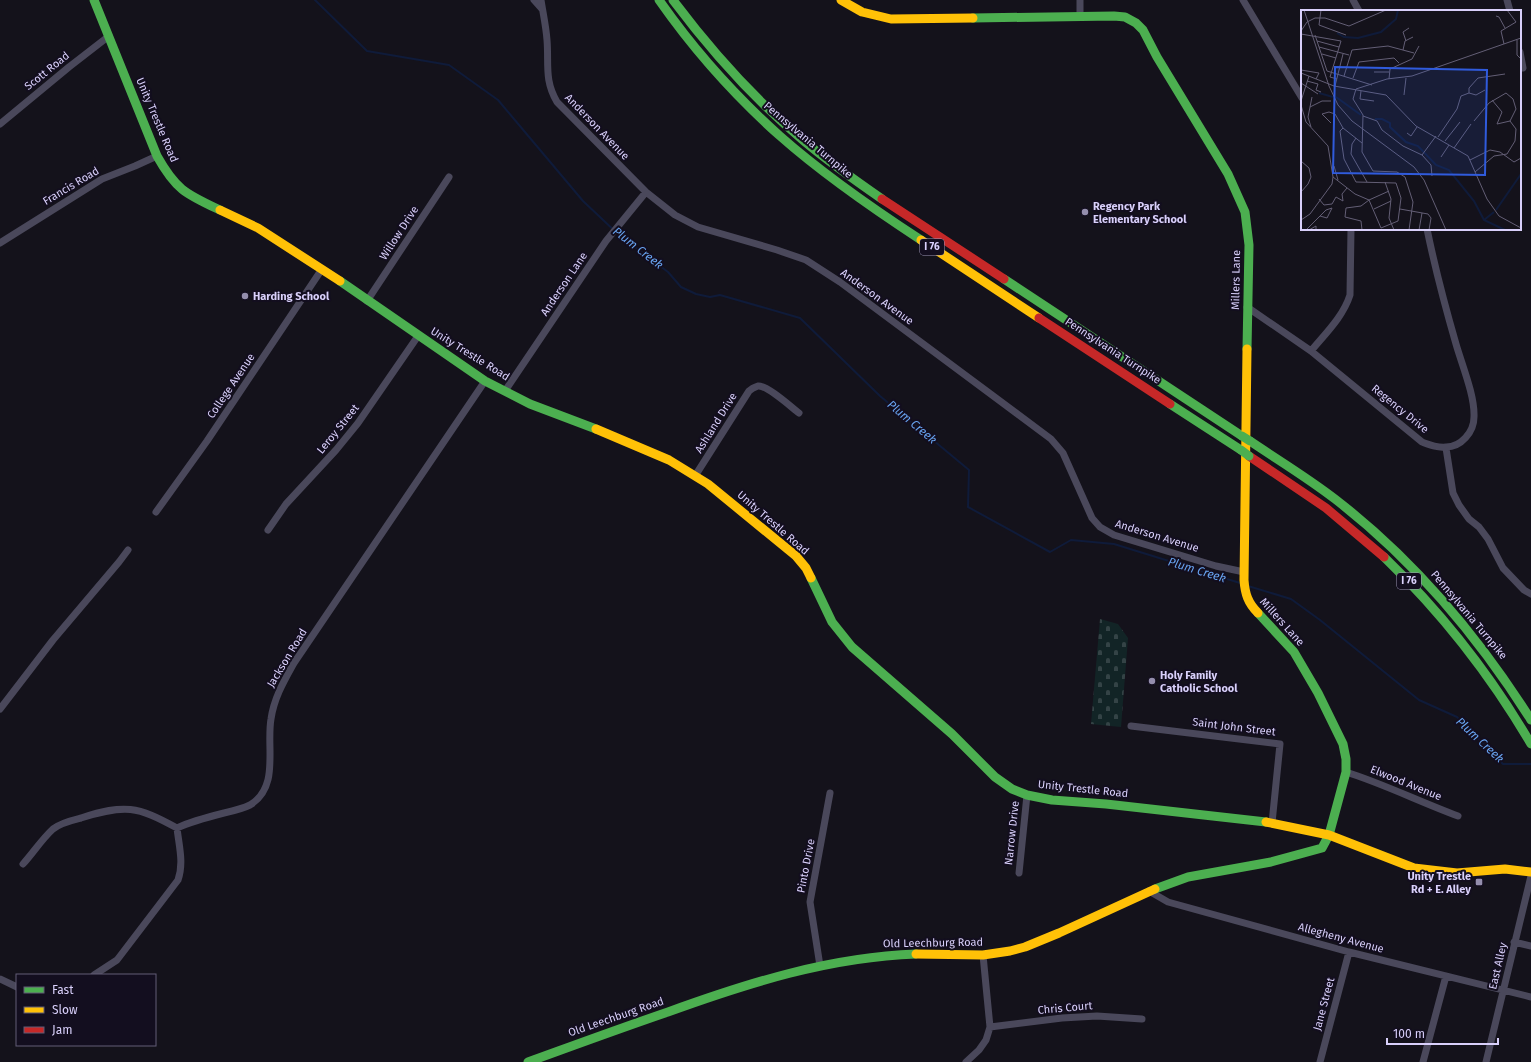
<svg xmlns="http://www.w3.org/2000/svg" width="1531" height="1062" font-family="'Fira Sans',sans-serif">
<style>
.cemetery{fill:url(#cemetery-stones)}
.lines{fill:none;stroke-linecap:round;stroke-linejoin:round}
.stream{stroke:#0f1b3a;stroke-width:2}
.street{stroke:#4a485b;stroke-width:7}
.fast{stroke:#4caf50;stroke-width:9}
.slow{stroke:#ffc107;stroke-width:9}
.jam{stroke:#c62828;stroke-width:9}
.fast-bridge{stroke:#4caf50;stroke-width:9}
.poi-dot{fill:#948ead;stroke:#130e1f;stroke-width:1.5}
.labels{text-anchor:middle;dominant-baseline:central;stroke-width:4;stroke-linejoin:round;paint-order:stroke}
.shield{fill:#130e1f;stroke:#9e96b9;stroke-width:1}
.shield-label{font-size:10px;font-weight:bold;fill:#d9d0fb}
.street-label{font-size:11px;fill:#d9d0fb;stroke:#130e1f}
.poi-label{font-size:11px;font-weight:bold;fill:#d9d0fb;stroke:#130e1f;text-anchor:start}
.water-label{font-size:12px;font-style:italic;fill:#68a4f1;stroke:#130e1f}
.inset-river{fill:none;stroke:#0f1b3a;stroke-width:2}
.inset-road{fill:none;stroke:#635e75;stroke-width:1}
.view{fill:#305bdc;fill-opacity:0.15;stroke:#305bdc;stroke-width:2}
.inset-edge{fill:none;stroke:#d9d0fb;stroke-width:2}
</style>
<defs>
<pattern id="cemetery-stones" width="16" height="16" patternUnits="userSpaceOnUse"><rect width="16" height="16" fill="#122426"/><path d="M2 7V4a2 2 0 0 1 4 0v3zM10 15v-3a2 2 0 0 1 4 0v3z" fill="#344346"/></pattern>
</defs>
<rect width="100%" height="100%" fill="#14121b"/>
<path class="cemetery" d="M1100,619l18,5 10,14 -7,89 -30,-3z"/>
<g class="lines">
<path class="stream" d="M315,0l52,51 82,14 49,35 85,101 36,34 49,37 13,15 15,7 14,3 10,-2 80,23 80,78 89,74 -1,37 82,45 21,-12 43,4 126,39
M1248,586l43,13 29,21 99,80 38,17 46,47h28"/>
<path class="street" d="M534,0l8,9
M541,0c2,13 5,26 6,40 2,24 -3,40 10,62l89,90 29,23 23,12 79,23 29,10 34,22 211,157 12,14 29,65 8,9 14,8 102,31 28,6
M1080,0v17
M1243,0l59,98
M1353,0l6,11
M1507,0l3,11
M1520,52l3,16
M0,124l69,-57 40,-31
M0,243l102,-64 33,-13 22,-10
M367,301l82,-124
M1247,307l64,44 111,91c8,3 15,6 24,5 15,0 28,-15 28,-30 1,-21 -12,-52 -18,-73 -11,-38 -21,-76 -29,-115
M1311,351c14,-17 32,-34 39,-56l1,-66
M505,391l101,-150 40,-49
M1446,448l7,45 6,12 10,14 10,8 9,12 15,29 21,22 7,4
M695,476l54,-85c2,-2 6,-4 9,-5 9,-1 33,21 41,27
M156,512l51,-71 115,-172
M268,530l18,-26 50,-54 22,-27 60,-87
M0,709l53,-69 66,-78 9,-12
M1131,726l149,18 -8,79
M1346,772c38,12 74,30 112,44
M177,828c15,-7 31,-11 47,-15 9,-2 18,-4 26,-8 30,-18 16,-58 21,-86 3,-21 13,-38 23,-56l191,-282
M23,864c10,-11 19,-25 30,-35 7,-6 20,-9 28,-11 44,-14 56,-12 96,10
M1019,873l8,-78
M1149,891l19,11 181,50 182,45
M1514,942l17,4
M820,966l-10,-64 20,-109
M94,975l23,-15 61,-80c6,-17 1,-34 -1,-52
M0,979l17,8
M990,1027l72,-9 35,-2 45,3
M966,1062l13,-12 7,-10 4,-13 -7,-72
M1320,1062l29,-110
M1423,1062l23,-86
M1486,1062l45,-186"/>
<path class="fast" d="M94,0l63,156c19,34 29,38 63,54
M659,0c35,50 75,95 121,136 44,39 92,72 141,104
M673,0c39,52 81,99 131,141 25,21 52,40 78,58
M973,18l141,-2 11,1 11,6 7,7 14,27 71,117 17,38 4,33 -2,104
M1004,279l238,157
M340,281l145,100 45,23 66,25
M1170,404l71,46
M1250,441c28,19 58,37 85,58 79,61 143,137 196,221
M1384,557c58,56 106,117 147,187
M811,578l21,44 20,25 100,87 43,43 17,12 15,6 25,5 54,4 160,18
M1155,889l33,-12 83,-15 51,-14 7,-13 17,-63v-13l-3,-15 -25,-51 -24,-41 -36,-39
M528,1062c47,-17 93,-34 140,-50 80,-29 162,-55 248,-58"/>
<path class="slow" d="M841,0l21,12 29,7 82,-1
M220,210l38,18 82,53
M921,240l118,78
M1247,349l-3,231c1,14 4,23 14,33
M596,429l73,31 39,24 88,72 10,12 5,10
M1266,822l63,13 85,33 43,5 48,-4 26,3
M916,954l67,1 27,-4 15,-4 34,-14 96,-44"/>
<path class="jam" d="M882,199l122,80
M1039,318l131,86
M1249,456l77,52 58,49"/>
<path class="fast-bridge" d="M1242,436l8,5
M1241,450l8,6"/>
</g>
<g class="poi-dot">
<circle cx="1085" cy="212" r="4"/>
<circle cx="245" cy="296" r="4"/>
<circle cx="1152" cy="681" r="4"/>
<rect x="1475" y="878" width="8" height="8" rx="2"/>
</g>
<g class="labels">
<g class="shield">
<rect x="920" y="239" width="24" height="16" rx="3"/>
<rect x="1397" y="573" width="24" height="16" rx="3"/>
</g>
<g class="shield-label">
<text x="932" y="247">I 76</text>
<text x="1409" y="581">I 76</text>
</g>
<g class="street-label">
<text transform="translate(47 71) rotate(-39)">Scott Road</text>
<text transform="translate(157 120) rotate(67)">Unity Trestle Road</text>
<text transform="translate(597 127) rotate(46)">Anderson Avenue</text>
<text transform="translate(808 140) rotate(40)">Pennsylvania Turnpike</text>
<text transform="translate(71 186) rotate(-31)">Francis Road</text>
<text transform="translate(399 233) rotate(-57)">Willow Drive</text>
<text transform="translate(1236 280) rotate(-89)">Millers Lane</text>
<text transform="translate(564 284) rotate(-56)">Anderson Lane</text>
<text transform="translate(877 297) rotate(36)">Anderson Avenue</text>
<text transform="translate(1113 351) rotate(33)">Pennsylvania Turnpike</text>
<text transform="translate(470 354) rotate(32)">Unity Trestle Road</text>
<text transform="translate(231 386) rotate(-56)">College Avenue</text>
<text transform="translate(1400 409) rotate(39)">Regency Drive</text>
<text transform="translate(716 423) rotate(-58)">Ashland Drive</text>
<text transform="translate(338 429) rotate(-51)">Leroy Street</text>
<text transform="translate(773 523) rotate(41)">Unity Trestle Road</text>
<text transform="translate(1157 536) rotate(17)">Anderson Avenue</text>
<text transform="translate(1469 615) rotate(50)">Pennsylvania Turnpike</text>
<text transform="translate(1282 622) rotate(48)">Millers Lane</text>
<text transform="translate(287 658) rotate(-59)">Jackson Road</text>
<text transform="translate(1234 727) rotate(7)">Saint John Street</text>
<text transform="translate(1406 783) rotate(22)">Elwood Avenue</text>
<text transform="translate(1083 789) rotate(6)">Unity Trestle Road</text>
<text transform="translate(1012 833) rotate(-84)">Narrow Drive</text>
<text transform="translate(806 866) rotate(-79)">Pinto Drive</text>
<text transform="translate(1341 938) rotate(15)">Allegheny Avenue</text>
<text transform="translate(933 943) rotate(-1)">Old Leechburg Road</text>
<text transform="translate(1498 966) rotate(-77)">East Alley</text>
<text transform="translate(1324 1004) rotate(-75)">Jane Street</text>
<text transform="translate(1065 1008) rotate(-5)">Chris Court</text>
<text transform="translate(616 1017) rotate(-19)">Old Leechburg Road</text>
</g>
<g class="poi-label">
<text x="1093" y="206">Regency Park<tspan x="1093" dy="13">Elementary School</tspan></text>
<text x="253" y="296">Harding School</text>
<text x="1160" y="675">Holy Family<tspan x="1160" dy="13">Catholic School</tspan></text>
<text x="1471" y="876" text-anchor="end">Unity Trestle<tspan x="1471" dy="13">Rd + E. Alley</tspan></text>
</g>
<g class="water-label">
<text transform="translate(638 248) rotate(38)">Plum Creek</text>
<text transform="translate(912 422) rotate(40)">Plum Creek</text>
<text transform="translate(1197 570) rotate(17)">Plum Creek</text>
<text transform="translate(1480 740) rotate(43)">Plum Creek</text>
</g>
</g>
<g transform="translate(1301 10)">
<rect width="220" height="220" fill="#14121b"/>
<path class="inset-river" d="M36,23l7,4 14,1 23,-6 15,-13 2,-9M18,83l14,4M35,87l25,18M74,109h7l8,4v4l16,15 12,4 18,19 13,5 25,31 10,19 21,10M195,200l25,-36M183,210l10,-8"/>
<path class="inset-road" d="M3,0l25,76 9,19 14,16 62,46 10,13 22,50M20,0l-2,15 27,10M195,6l3,1 6,11M0,21l6,-9 8,-4h10l24,8 37,-16M0,24l40,7 -11,36 7,2M14,25l12,36 45,14M216,30v15l4,4M16,31l22,6M105,31l-3,-9 6,-4M203,34l-3,-13 15,-9 -9,-12M18,37l30,8M102,40l2,-9 8,-4M21,44l14,4M0,60l18,3 -3,6M73,62h15M0,63l33,13 52,9 30,31 52,30 19,43 12,17 22,12M43,66l8,-26 36,-4 26,7M52,68l6,-16 35,-4 5,5M88,69l1,-10 22,-10 7,-13M6,71l11,3 -2,6 5,2M0,73l17,11M34,76l8,-32M60,81l-1,8 14,2M168,83v-5l9,-10 27,-4M168,83l7,2 9,-5M103,85l2,-17M191,90l10,12 -5,12 13,-3 6,8M0,91l8,-25M0,95l5,17 22,24 5,31 -1,7 -22,30 -9,6M9,97l12,-6h9M62,106l14,5 5,9 21,16 19,9 9,10 1,11M173,111l15,-18 17,-10 7,6 3,10 -6,12M30,113l-9,-9 7,-2 6,2 8,14M10,117l-3,-10 4,-20M42,118l19,15M106,123l4,3 6,-9M137,127l19,-28 4,-13 8,-3M55,128l-4,6 -1,10 16,28M144,131l15,-19M153,138l17,-24M121,145l14,-19M140,147l8,-12M169,150l20,-10 10,2 14,10 7,-4M0,151l8,7 2,9 -3,7 -7,8M33,156l4,14M174,162l19,-16 13,-2 8,-13 1,-12M32,167l22,17 14,6 12,28 17,-7 3,-23 -5,-15 -40,-1 -12,-23 -4,-28 3,-3M84,172l6,17 -2,19 5,12M18,189l5,6 8,-1 4,-7 7,4 -1,-7 5,-6M73,199l17,-8M99,199l28,5 3,4 -2,12M5,220l20,-20 6,-2 -5,10 -7,-2M8,220l7,-4v4M61,220l-1,-9 -16,-4 1,-9 15,-2 8,-6 20,-9M108,220l4,-28 -8,-25 -8,-5 -24,-1 -11,-19 1,-37 -10,-16 3,-10 31,-10 25,-3 109,-38M118,220l3,-17"/>
<path class="view" d="M34,57l152,3 -2,105 -152,-2z"/>
<rect width="220" height="220" class="inset-edge"/>
</g>
<rect x="16" y="974" width="140" height="72" fill="#130e1f" stroke="#625c77"/>
<rect x="24" y="987" width="20" height="6" fill="#4caf50" stroke="#625c77"/>
<text x="52" y="994" font-size="12" fill="#d9d0fb">Fast</text>
<rect x="24" y="1007" width="20" height="6" fill="#ffc107" stroke="#625c77"/>
<text x="52" y="1014" font-size="12" fill="#d9d0fb">Slow</text>
<rect x="24" y="1027" width="20" height="6" fill="#c62828" stroke="#625c77"/>
<text x="52" y="1034" font-size="12" fill="#d9d0fb">Jam</text>
<path d="M1387 1038v6h111v-6" fill="none" stroke="#d9d0fb" stroke-width="2"/>
<text x="1393" y="1038" font-size="12" fill="#d9d0fb" stroke="#130e1f" stroke-width="3" paint-order="stroke">100 m</text>
</svg>
